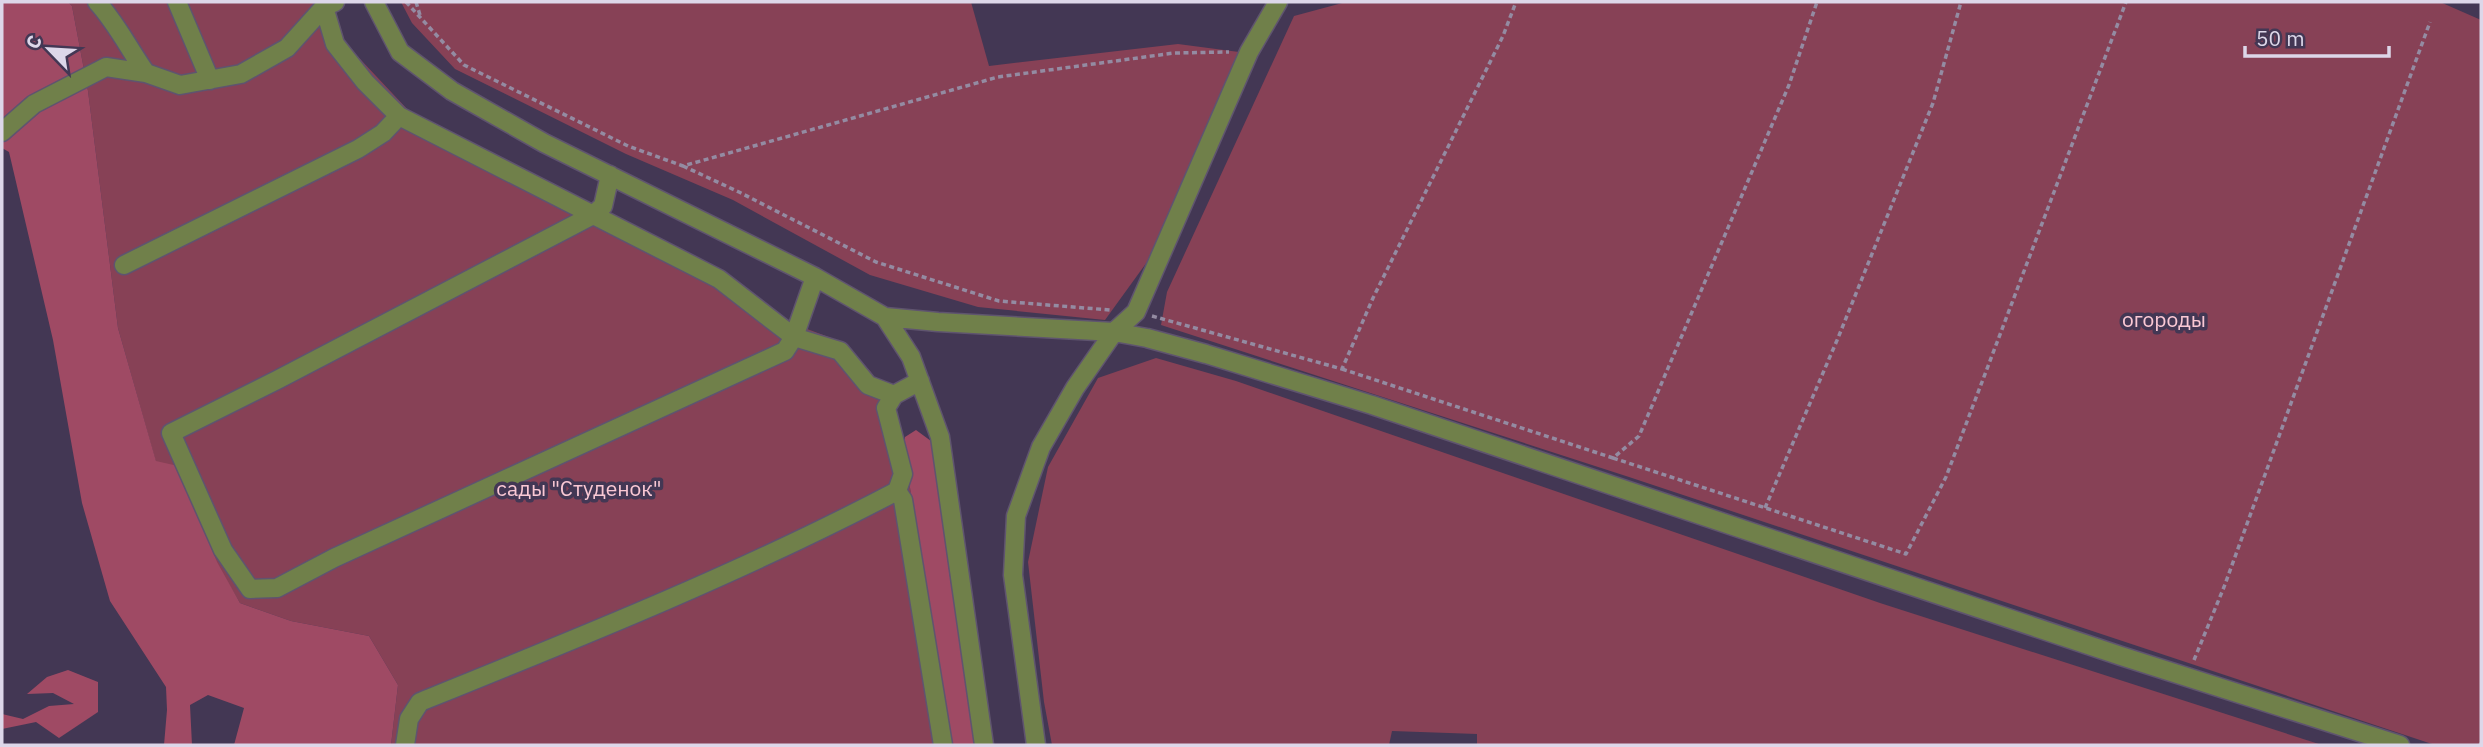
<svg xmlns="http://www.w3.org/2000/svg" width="2483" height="747" font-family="'IBM Plex Sans',sans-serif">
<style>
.green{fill:#874156}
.forest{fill:#9f4a64}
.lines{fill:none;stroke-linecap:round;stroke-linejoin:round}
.minor-casing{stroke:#5f546f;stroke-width:21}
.path{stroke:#948ba2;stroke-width:3.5;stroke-dasharray:5 3.5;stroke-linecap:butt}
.minor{stroke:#70804a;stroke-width:18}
.labels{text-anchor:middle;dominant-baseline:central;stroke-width:7;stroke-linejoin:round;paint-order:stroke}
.park-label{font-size:21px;fill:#fac8d4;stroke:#433754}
</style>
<rect width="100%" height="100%" fill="#433754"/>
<path class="green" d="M68,2h265l12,41 63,67 316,164 67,49 51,19 28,29 25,38 9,41 47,295h-560l7,-60 -29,-49 -78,-15 -51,-18 -84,-141 -38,-134 -30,-237 -16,-85z
M401,2h570l18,64 189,-22 61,8 -92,210 -42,58 -127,-13 -108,-32 -137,-75 -107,-46 -171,-85 -43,-46z
M1346,2h1094l41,18v725h-46l-806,-268 -468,-152 6,-33 127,-276z
M1156,358l80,23 644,222 442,142h-845v-11l-85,-3 -3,14h-337l-8,-43 -16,-140 20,-95 50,-89z"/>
<path class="forest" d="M2,2h66l4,4 16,85 30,237 38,133 22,5 39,96 23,41 51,18 78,15 29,49 -7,60h-157l10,-37 -36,-13 -18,10 2,40h-28l3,-35 -1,-23 -56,-86 -28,-98 -29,-163 -44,-188 -7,-4z
M916,430l15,11 20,143 28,161h-28l-47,-295 1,-13z
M68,670l30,12v30l-39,26 -23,-16 -34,7v-15l21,5 26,-13 25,-2 -21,-11 -26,1 20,-17z"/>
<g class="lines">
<g class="minor-casing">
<path id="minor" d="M97,2c20,22 32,47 49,71
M177,2l33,78
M374,2l26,50 52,39 92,52 271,134 70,40 26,40 29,80 44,308
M324,7l11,37 30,38 34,34 320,163 75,58 21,-60
M2,132l32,-28 72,-37 40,6 34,12 61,-11 46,-26 37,-41 11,-5
M610,175l-7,31 -10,9 -316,165 -106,53 52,117 27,39 27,-1 57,-30 451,-207 9,-14 46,14 28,34 26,10
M124,265l234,-116 25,-16 16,-17
M885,317l53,5 176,10 33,6 59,16 166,51 749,251 279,89
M897,491l6,9 40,245
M405,745l4,-26 11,-17c161,-65 323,-130 477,-211l6,-17 -17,-66 8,-13 26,-14
M1036,745l-23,-170 3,-59 25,-69 34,-59 39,-56 22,-20 113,-260 29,-50"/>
</g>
<path class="path" d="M406,2l58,63 164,81 55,20 315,-89 176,-24 55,-1
M416,2l4,13
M683,166l56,26 137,70 123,39 111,9
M1152,316l190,53 31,-71 130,-262 13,-34
M1342,369l271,89 26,-22 150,-351 28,-83
M1613,458l293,96 40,-77 180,-475
M1765,508l73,-170 95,-235 28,-101
M2194,660l30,-73 206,-565
M2480,745l1,-2"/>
<use href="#minor" class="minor"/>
</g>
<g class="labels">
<g class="park-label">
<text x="2164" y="319">огороды</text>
<text x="579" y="488">сады "Студенок"</text>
</g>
</g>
<rect width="2483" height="747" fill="none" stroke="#ddd7e9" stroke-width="7"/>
<g transform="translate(49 49) rotate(295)" stroke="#433754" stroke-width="5" paint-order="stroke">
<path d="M0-5L12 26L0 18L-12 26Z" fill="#ddd7e9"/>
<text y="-10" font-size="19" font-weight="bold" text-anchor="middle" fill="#ddd7e9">С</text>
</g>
<path d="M2245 46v10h144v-10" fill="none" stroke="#ddd7e9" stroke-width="3.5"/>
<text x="2256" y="46" font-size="21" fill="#ddd7e9" stroke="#433754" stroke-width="5" paint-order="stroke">50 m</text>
</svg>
